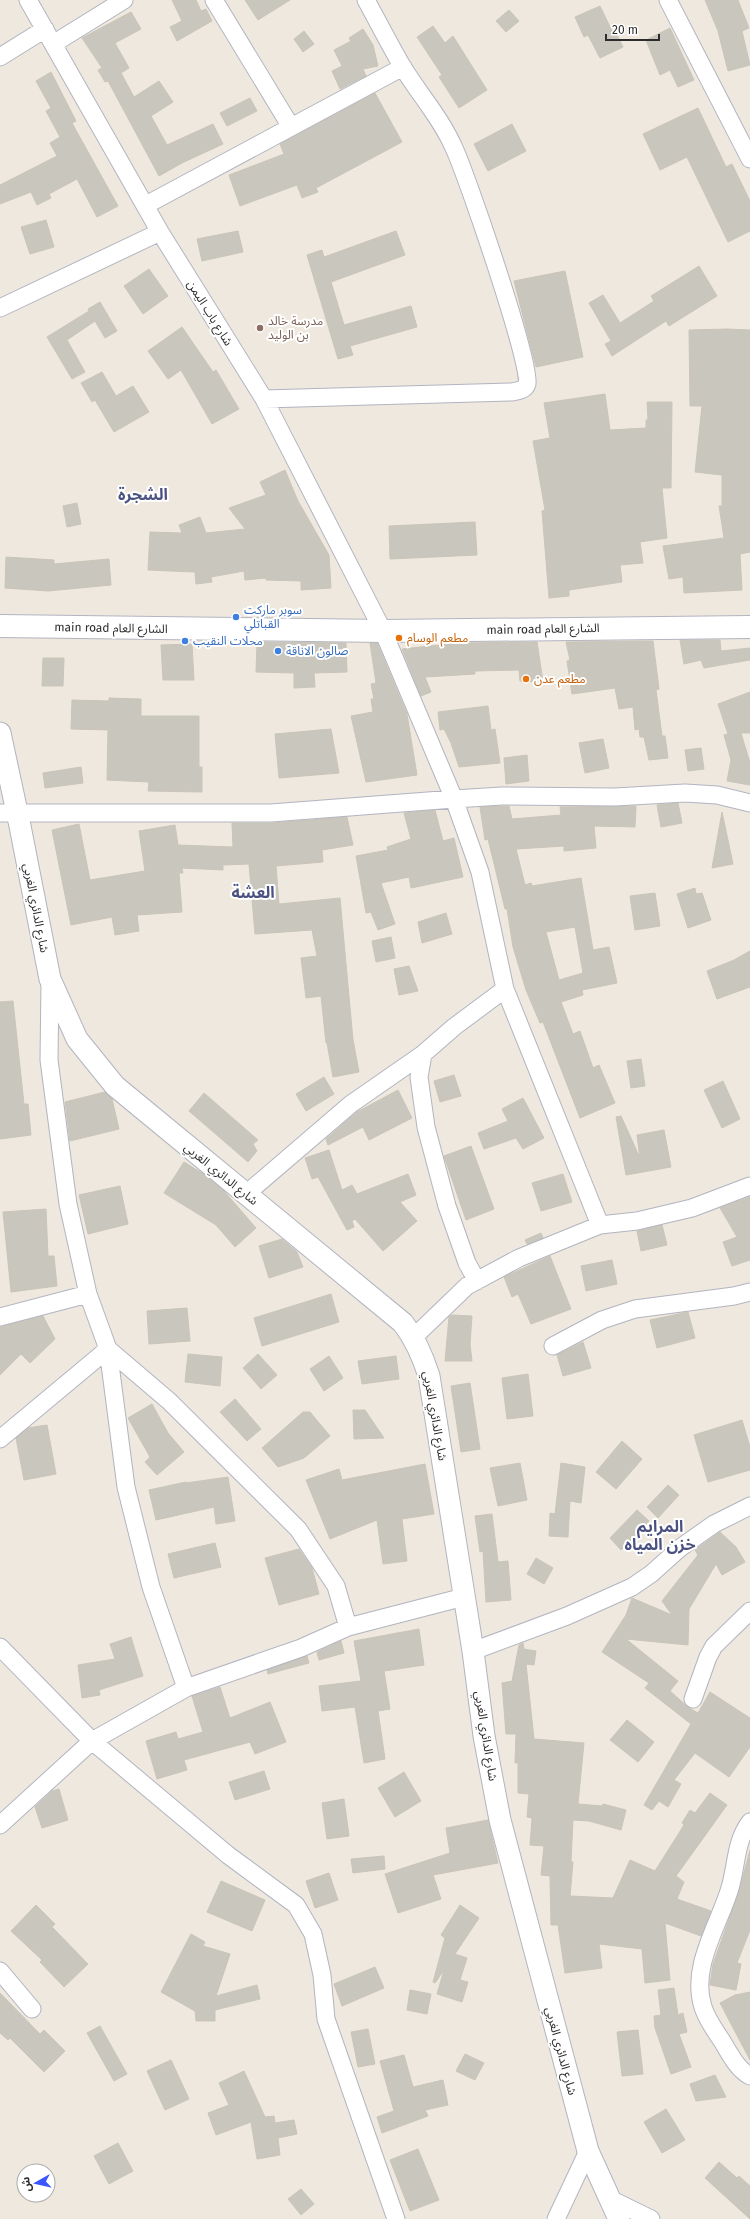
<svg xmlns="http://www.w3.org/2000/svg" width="750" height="2219" font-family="'Fira Sans','Noto Sans Arabic',sans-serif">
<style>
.building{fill:#c9c6bd;stroke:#cac5b8;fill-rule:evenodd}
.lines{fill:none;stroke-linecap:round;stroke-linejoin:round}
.minor-casing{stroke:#b2b4c0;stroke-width:19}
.tertiary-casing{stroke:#b2b4c0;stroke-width:23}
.secondary-casing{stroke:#b2b4c0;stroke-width:24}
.minor{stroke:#fff;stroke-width:17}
.tertiary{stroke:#fff;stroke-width:21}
.secondary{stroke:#fff;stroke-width:22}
.education-dot{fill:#8d6e63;stroke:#fff;stroke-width:1.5}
.shop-dot{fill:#3f7fe0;stroke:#fff;stroke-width:1.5}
.food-dot{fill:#e8710a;stroke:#fff;stroke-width:1.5}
.labels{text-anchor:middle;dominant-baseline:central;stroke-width:4;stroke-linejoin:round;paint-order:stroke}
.street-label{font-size:12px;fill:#2c2c2c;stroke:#fff}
.education-label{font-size:12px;fill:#785e54;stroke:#fff;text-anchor:start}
.shop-label{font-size:12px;fill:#366cbe;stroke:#fff;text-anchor:start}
.food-label{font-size:12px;fill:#c56008;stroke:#fff;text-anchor:start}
.district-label{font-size:16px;font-weight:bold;fill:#4a5180;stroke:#fff}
</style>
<rect width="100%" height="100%" fill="#eee8de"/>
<path class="building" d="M172,0h24l5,11 5,-2 6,12 -35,20 -7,-14 12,-6z
M245,0h45l-32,20z
M705,0h33l11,28 -7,3 8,34 -22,6 -10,-40z
M600,6l13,27h3l7,14 -23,11 -12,-23 -4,2 -9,-20z
M509,10l10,11 -13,11 -10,-11z
M131,12l10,17 -26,14 14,25 -8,5 13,24 25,-16 14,21 -22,14 16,29 46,-21 10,20 -41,19 -23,13 -51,-95 -3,1 -7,-12 4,-2 -20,-30z
M433,26l12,17 8,-7 34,54 -28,18 -20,-31 3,-2 -25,-38z
M670,28l24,52 -16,7 -8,-17 -10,5 -14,-35z
M363,29l10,16 5,21 -15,3 3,7 -26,13 -8,-18 10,-5 -8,-16 17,-9 -2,-3z
M304,31l10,13 -11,8 -9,-13z
M51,72l25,49 -4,2 46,83 -21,11 -20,-38 -28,15 2,4 -14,7 -6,-13 -31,12v-19l57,-29 -7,-13 10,-6 -14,-26 5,-3 -15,-27z
M375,93l27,49 -86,46 2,4 -16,6 -5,-13 -57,21 -11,-31 55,-21 -4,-10z
M250,98l7,13 -30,15 -7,-13z
M698,108l28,59 6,-3 18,37v30l-22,11 -41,-85 -27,13 -17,-36z
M512,124l14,27 -38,20 -14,-27z
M46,220l8,27 -24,7 -9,-27z
M238,231l5,21 -41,9 -5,-22z
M396,231l9,24 -74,27 13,43 67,-19 6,21 -67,19 3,9 -15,4 -31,-104 15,-5 2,7z
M699,266l18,30 -48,30 -3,-5 -54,35 -7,-12 6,-3 -22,-38 14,-8 17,28 34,-22 -3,-5z
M149,269l19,27 -25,18 -19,-28z
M565,271l18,86 -47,10 -22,-86z
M100,302l17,29 -12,7 -10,-17 -28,19 18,32 -13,7 -25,-42 42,-26 -1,-2z
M182,327l31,45 3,-2 23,39 -27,15 -31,-54 -13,9 -20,-28z
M727,329l23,1v222l-10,2 2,36 -58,3 -1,-16 -14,2 -6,-33 61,-8 -5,-32h3v-31l-27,-3 7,-66h-12l-1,-76z
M102,372l14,24 17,-10 16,26 -35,20 -19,-32 -3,2 -11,-19z
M605,394l5,36 36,-2v-8h2l-1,-18h25l-1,86h-9l5,50 -27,4 3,21 -23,2 2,17 -53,8v6l-20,2 -7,-87 3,-1 -12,-69 17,-3 -6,-35z
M285,470l13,31 31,54 2,33 -30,2v-9l-35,-1v-2l-21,2 -1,-9 -33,6 1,5 -16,2 -1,-12 -47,-2 2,-38 32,1 -3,-8 21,-8 6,16 39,-4 -16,-21 37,-13 -6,-13z
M77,503l4,21 -14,3 -4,-21z
M475,522l2,33 -87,4 -1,-33z
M6,557l48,3v4l55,-5 2,26 -63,6 -43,-3z
M680,640h40l1,11 29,-3v12l-46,8 -3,-8 -17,4z
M653,641l6,48 -3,1 6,46h3l3,22 -19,2 -5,-23h-4l-1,-8 -4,1 -2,-23 -14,2 -4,-21 -43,6 -5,-33 3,-1 -4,-18z
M257,642l89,1 1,29 -33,1 1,14 -21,1v-15l-38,-1z
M537,642l6,40 -23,-1 -1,-11 -44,1v3l-50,3 6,15 -10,4 -19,-47 57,-6z
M370,643h7l30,71 10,61 -51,7 -15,-66 22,-4 -2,-13h3l-3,-15 5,-1z
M192,644l2,36h-31l-2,-35z
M43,658h21l-1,28h-21z
M750,692v41h-9l9,30v22l-23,-4 4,-21 -7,-25 4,-1 -10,-30z
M109,698l32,1v17h58v51h3v25l-54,-1 1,-9 -42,-2 1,-50 -37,-1 1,-29 37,1z
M488,706l3,24 4,-1 5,34 -41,4 -8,-24 -7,-14 -4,1 -2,-18z
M331,729l8,44 -60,5 -4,-44z
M603,739l6,29 -24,5 -6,-30z
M701,748l3,21 -16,2 -3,-21z
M527,755l2,26 -23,3 -2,-26z
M81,767l2,16 -38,5 -2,-15z
M678,803l4,20 -21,4 -4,-22z
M509,806l3,13 49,-4 -1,-8 76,-1 -1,21 -41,-1 2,22 -32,3v-5l-48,3 9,36 6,-2 1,3 49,-8 12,72 16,-3 8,36 -35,7 1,5 -22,7 12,32 7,-3 13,37 6,-3 16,38 -35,15 -37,-96 -3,1 -14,-33 -13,-43 -6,-38h-2l-17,-70 -3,1 -5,-33zM575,927l8,46 -24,7 -13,-48z
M435,810l8,31 11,-3 9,39 -52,11 -2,-11 -28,6 14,41 -17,6 -7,-18 -5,1 -10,-57 32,-6 -1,-3 24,-8 -7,-26z
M722,812l11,52 -21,4z
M347,817l6,28 -31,5 1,12 -47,4 3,38 61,-6 13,142 6,32 -26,5 -6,-34h-1l-5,-47 -15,2 -5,-40 16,-2 -5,-26 -57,4 -6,-70 -26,1v5l-41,-2 1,5h-4l3,39 -45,3 2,16 -24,4 -3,-18 -41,8 -19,-95 27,-6 11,56 55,-9 -6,-40 36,-6 3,20 55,2 -1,-24h40z
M695,888l1,6 6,-1 9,27 -23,8 -11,-34z
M655,893l5,33 -25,4 -5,-34z
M446,913l6,21 -30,9 -4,-21z
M391,937l4,21 -19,4 -4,-21z
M750,951v36l-33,12 -10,-28 27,-11z
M409,966l9,25 -19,4 -5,-26z
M13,1001l11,103h4l3,31 -31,4v-137z
M641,1059l4,27 -14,2 -4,-27z
M454,1075l7,21 -21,6 -6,-21z
M324,1077l10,17 -28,17 -10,-17z
M723,1081l17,38 -18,9 -18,-38z
M398,1090l14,28 -43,22 -6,-13 -35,18 -2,-6 31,-27z
M105,1092l7,7 7,30 -49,12 -5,-39z
M204,1093l54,47 -5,4 4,7 -9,11 -59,-51z
M523,1098l21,40 -21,11 -7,-11 -32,11 -6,-16 30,-12 -6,-12z
M621,1116l19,42 -3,-23 27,-5 7,37 -45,8 -10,-58z
M471,1146l23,63 -28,11 -22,-64z
M329,1150l13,40 10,-5 5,9 51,-20 8,21 -16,7 17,19 -34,30 -28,-32 -3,2 2,6 -7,3 -29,-53 -6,2 -7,-21z
M184,1162l18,11 22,18 32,37 -21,19 -19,-22 -52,-32z
M563,1174l9,28 -31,9 -9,-28z
M120,1186l8,38 -40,10 -9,-39z
M750,1197v63l-18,6 -9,-24 14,-5 -17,-29z
M46,1209l2,47h6l3,30 -46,6 -8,-80z
M662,1225l5,20 -26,6 -4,-20z
M541,1233l2,5 -16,6 -2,-4z
M282,1239l15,13 6,15 -34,11 -10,-32z
M550,1256l21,53 -40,15 -13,-30 -6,3 -8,-20z
M612,1260l5,24 -31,7 -5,-25z
M331,1294l8,28 -77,24 -8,-28z
M187,1308l3,33 -41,3 -2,-33z
M688,1312l7,26 -38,10 -7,-28z
M452,1315l20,1 -2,28 2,17h-27l4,-44z
M43,1316l12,23 -25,24 -9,-9 -21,21v-48z
M583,1342l8,26 -28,8 -6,-21z
M188,1354l34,3 -2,29 -35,-4z
M258,1354l19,21 -16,14 -18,-21z
M329,1356l14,22 -19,13 -14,-22z
M396,1356l3,23 -37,5 -4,-23z
M528,1374l5,42 -26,3 -5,-41z
M470,1383l10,66 -19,3 -10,-66z
M235,1399l26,30 -14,12 -27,-29z
M152,1404l16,29 16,19 -27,23 -12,-13 5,-5 -22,-39z
M353,1410h12l19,28 -30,1z
M303,1412h7l20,24 -26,22 -26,9 -16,-19z
M742,1420l8,27v23l-42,12 -14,-47z
M47,1425l9,49 -32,6 -8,-42 12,-10z
M622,1441l20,18 -26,30 -20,-17z
M520,1463l7,37 -29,6 -8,-38z
M561,1463l24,4 -4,36 -11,-2 -2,36 -19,-1 1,-23 5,1z
M425,1464l9,50 -32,5 5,42 -24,3 -6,-44 -47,19 -24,-59 33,-11 3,11z
M228,1477l7,44 -19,3 -2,-17 -58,13 -7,-30 37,-8v1z
M668,1485l11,10 -21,23 -11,-11z
M637,1510l12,11 -28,29 -11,-12z
M492,1514l6,48 10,-1 3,39 -25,2 -3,-51 -3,1 -5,-36z
M720,1532l16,15 9,15 -23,13 -6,-11 -27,45 -1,36 -62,-6 52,42 -8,10 19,17 9,5 12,-21 40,26v29l-21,30 -34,-24 -21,27 7,4 -13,23 -9,-6 -7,9 -8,-5 47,-81 -46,-36 4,-5 -47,-31 24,-37 6,-17 40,17 -10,-14 36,-46 -3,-5z
M215,1543l6,24 -47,11 -6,-24z
M299,1549l13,19 7,26 -40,11 -14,-47z
M536,1558l17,10 -9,16 -17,-10z
M419,1629l5,36 -40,6 6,38 -12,2 7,48 -21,4 -9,-56 -33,4 -3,-25 42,-5 -7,-40z
M131,1637l12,39 -44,14 1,5 -18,3 -4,-33 37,-6 -5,-15z
M341,1641l3,12 -25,7 -2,-8z
M523,1643l1,6 12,2 -2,14 -8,-1 8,75 50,4 -6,61 24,2 1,-2 23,6 -5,20 -32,-9 -16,-1 -2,42h2l-3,34 43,2 17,-38 25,11 29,-46 -2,-2 8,-13 5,3 15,-20 17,12 -51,71 8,6 -7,17 34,12 -10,25 -36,-13 5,57 -25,3 -3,-34 -43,-5 3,24 -37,5 -7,-48h-7l-1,-49 -9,-1 3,-29 -14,-1 2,-27 -5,-1 2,-23 -11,-1v-30h-3l1,-29h-10l-4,-51 10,-2 7,-36z
M307,1656l2,7 -41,11 -1,-4z
M220,1687l10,31 40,-16 16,40 -31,12 -5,-12 -66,18 3,10 -30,9 -11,-38 30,-9 2,7 25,-7 -11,-36z
M627,1720l27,22 -16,20 -28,-22z
M264,1771l6,18 -35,11 -6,-18z
M404,1772l17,29 -26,16 -17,-29z
M59,1789l9,31 -26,8 -7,-21 17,-16z
M344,1799l5,37 -22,3 -5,-36z
M488,1820l10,43 -65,12 8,24 -43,14 -13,-39 65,-21 -4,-25z
M750,1850v80l-13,33 4,1 -5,26 -26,-5 3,-21 26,-73z
M384,1856l1,13 -32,4 -2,-14z
M329,1873l9,27 -23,8 -9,-27z
M221,1881l44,19 -13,31 -45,-19z
M36,1905l19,19 -3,3 36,37 -24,23 -24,-25 2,-2 -31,-29z
M460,1905l19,13 -24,36 12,4 -7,22 8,2 -6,20 -25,-8 7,-24 -9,13 -2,-1 12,-44 -4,-3z
M191,1934l14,8 -2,4 27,8 -14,42 41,-11 3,14 -45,11v11h-19l-1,-10 -34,-19z
M375,1967l9,21 -42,18 -8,-22z
M674,1988l4,27 5,-2 4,19 -8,2 12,33 -20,7 -16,-46 -1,-12 7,-1 -3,-25z
M410,1990l21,4 -4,20 -20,-4z
M750,1992v68l-30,-57 15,-8z
M0,1993l40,41 4,-4 21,21 -21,21 -34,-34 -2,2 -8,-7z
M100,2026l27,48 -13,7 -27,-48z
M368,2029l7,35 -17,3 -7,-35z
M638,2030l5,44 -21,2 -5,-44z
M465,2054l19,9 -9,17 -19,-9z
M404,2055l9,32 30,-7 5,25 -23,5 3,6 -46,17 -5,-16 17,-6 -14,-50z
M171,2060l18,39 -24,11 -18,-39z
M244,2071l21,46 9,-1 1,7 19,-3 3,14 -19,4 2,17 -23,4 -6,-37 -35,13 -8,-22 21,-8 -10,-22z
M715,2075l11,22 -30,4 -6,-17z
M666,2109l19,31 -23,13 -18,-31z
M118,2143l15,28 -24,13 -15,-28z
M418,2149l21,51 -29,11 -20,-51z
M719,2162l18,16 2,-2 11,10v33l-45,-41z
M301,2189l13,15 -13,11 -13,-16z"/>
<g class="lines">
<g class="minor-casing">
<path id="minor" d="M28,0l132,232 104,167 119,232 71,168 26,73 25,117 95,236
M214,0l77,127
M668,0l82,159
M53,44l71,-44
M0,57l45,-28
M146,205l257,-138
M0,308l160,-76
M264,399l248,-7c6,-1 13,-2 15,-8 6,-16 -61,-211 -73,-236 -13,-30 -35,-54 -52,-82 -12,-21 -24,-44 -36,-66
M0,813h271l183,-14 48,-3 113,1 70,-4 32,2 33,8
M50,982l-1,78 19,144 20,90 20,55 61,52 129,128 38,57 12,41
M423,1054l-4,23 7,50 21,79 20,57 10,18
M246,1194l105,-90 72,-50 31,-27 51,-38
M0,1317l88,-23
M414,1337l53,-51 52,-28 81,-33 37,-4 55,-13 58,-22
M553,1346l49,-26 33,-11 99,-13 16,-4
M108,1349l18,138 25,100 35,101
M0,1439l108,-90
M0,1647l92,94 136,114 68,50 17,29 9,41 4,44 70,200
M473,1651l94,-35 65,-29 19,-13 29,-26 34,-24 36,-18
M693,1699l15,-42 6,-11 36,-35
M750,1822c-15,20 -13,42 -20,66 -11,37 -40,79 -27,119 4,13 12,23 19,34 8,13 15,28 28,35
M0,1825l92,-84 94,-53 115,-40 47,-21 116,-30
M0,1971l32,38
M608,2198l43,21
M556,2219l32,-68"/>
</g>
<g class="tertiary-casing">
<path id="tertiary" d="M0,733l20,93 30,153 27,60 38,47 288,237c13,17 20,34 26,53l44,275 11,85 16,84 88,331 31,68"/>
</g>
<g class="secondary-casing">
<path id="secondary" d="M0,626l383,5 367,-4"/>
</g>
<use href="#minor" class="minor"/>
<use href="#tertiary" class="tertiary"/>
<use href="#secondary" class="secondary"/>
</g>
<circle class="education-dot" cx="260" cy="328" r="4"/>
<g class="shop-dot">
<circle cx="236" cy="617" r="4"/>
<circle cx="185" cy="641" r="4"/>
<circle cx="278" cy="651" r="4"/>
</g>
<g class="food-dot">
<circle cx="399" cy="638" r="4"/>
<circle cx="526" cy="679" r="4"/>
</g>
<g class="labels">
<g class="street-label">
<text transform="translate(210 313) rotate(58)">شارع باب اليمن</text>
<text transform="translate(111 628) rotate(1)">main road الشارع العام</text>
<text transform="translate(543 629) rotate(-1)">main road الشارع العام</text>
<text transform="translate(36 908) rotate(79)">شارع الدائري الغربي</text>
<text transform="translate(221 1174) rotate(39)">شارع الدائري الغربي</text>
<text transform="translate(435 1416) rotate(80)">شارع الدائري الغربي</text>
<text transform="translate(486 1736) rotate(81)">شارع الدائري الغربي</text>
<text transform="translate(561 2051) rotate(75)">شارع الدائري الغربي</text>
</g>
<g class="education-label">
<text x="268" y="321">مدرسة خالد<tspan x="268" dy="14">بن الوليد</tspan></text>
</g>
<g class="shop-label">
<text x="244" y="610">سوبر ماركت<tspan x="244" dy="14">القباتلي</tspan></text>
<text x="193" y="641">محلات النقيب</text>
<text x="286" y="651">صالون الاناقة</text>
</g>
<g class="food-label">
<text x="407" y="638">مطعم الوسام</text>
<text x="534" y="679">مطعم عدن</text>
</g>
<g class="district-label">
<text x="143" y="494">الشجرة</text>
<text x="253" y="892">العشة</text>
<text x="660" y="1526">المرايم<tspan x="660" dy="18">خزن المياه</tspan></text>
</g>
</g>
<g transform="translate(36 2183) rotate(262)"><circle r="19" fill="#ffffff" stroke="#ababab"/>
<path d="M0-3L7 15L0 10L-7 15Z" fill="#3b56ff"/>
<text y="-6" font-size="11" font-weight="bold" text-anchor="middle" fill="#2c2c2c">ش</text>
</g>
<path d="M606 34v6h53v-6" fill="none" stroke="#2c2c2c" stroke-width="2"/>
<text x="612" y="34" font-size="12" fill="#2c2c2c" stroke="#ffffff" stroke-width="3" paint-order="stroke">20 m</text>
</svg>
